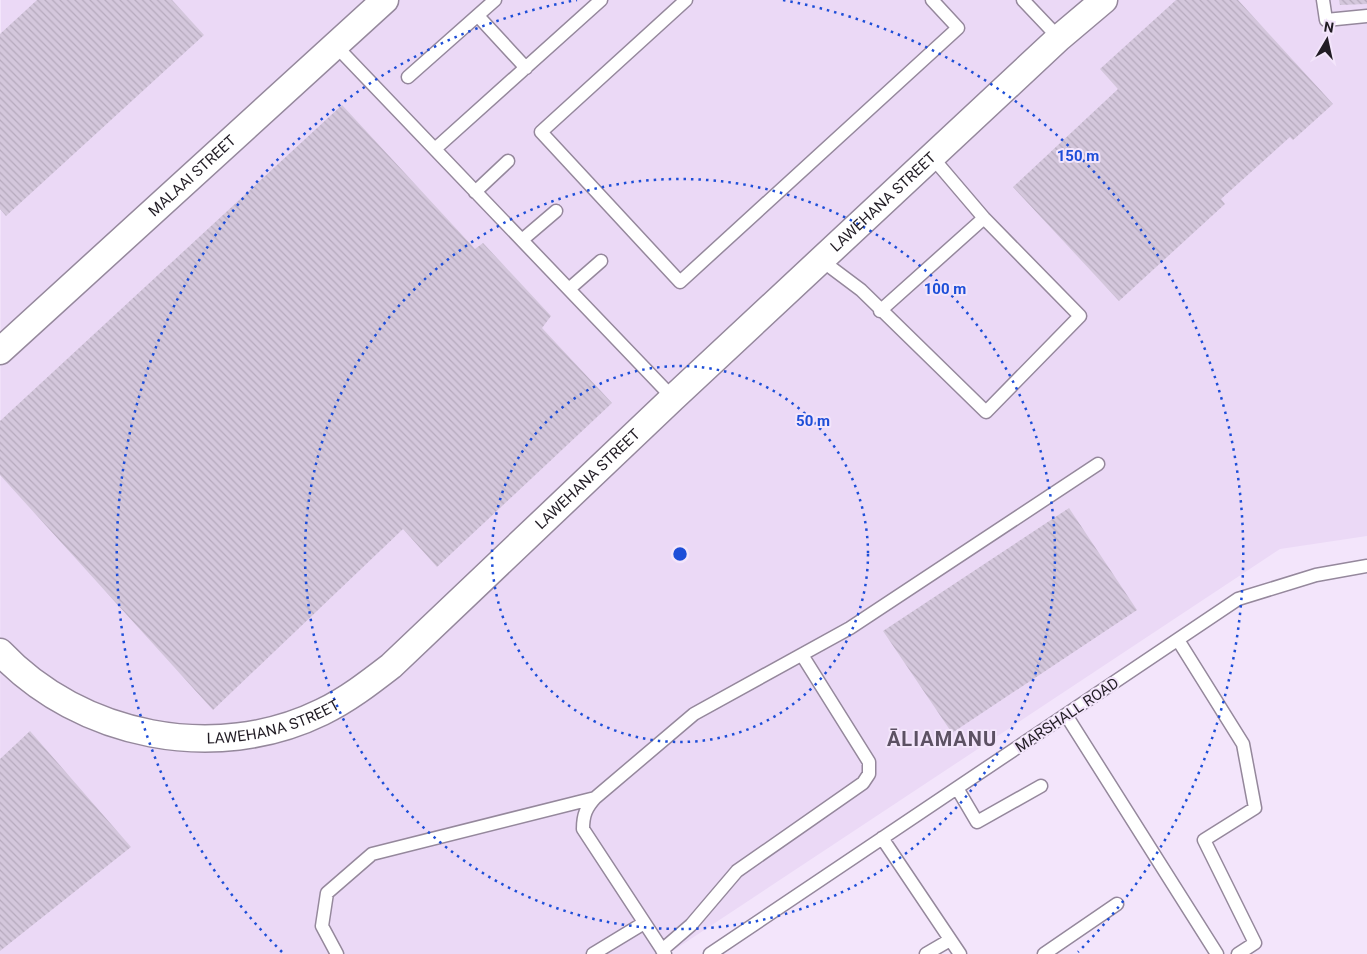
<svg xmlns="http://www.w3.org/2000/svg" width="1367" height="954" font-family="Roboto,sans-serif">
<style>
.built{fill:#ebd9f6}
.building{fill:url(#building-back-hatch)}
.lines{fill:none;stroke-linecap:round;stroke-linejoin:round}
.lane-casing{stroke:#95889c;stroke-width:15}
.street-casing{stroke:#95889c;stroke-width:29}
.lane{stroke:#fff;stroke-width:12}
.street{stroke:#fff;stroke-width:26}
.ring{fill:none;stroke:#1d4ed8;stroke-width:2.5;stroke-dasharray:2.5 5}
.labels{text-anchor:middle;dominant-baseline:central;stroke-width:4;stroke-linejoin:round;paint-order:stroke}
.street-label{font-size:15px;fill:#211c24;stroke:#f3e5fb}
.district-label{font-size:20px;font-weight:bold;letter-spacing:1px;fill:#5c5163;stroke:#f3e5fb}
.centre{fill:#1d4ed8;stroke:#f3e5fb;stroke-width:2.5}
.ring-label{font-size:15px;text-anchor:middle;font-weight:bold;fill:#1d4ed8;stroke:#f3e5fb;stroke-width:4;stroke-linejoin:round;paint-order:stroke}
</style>
<defs>
<pattern id="building-back-hatch" width="6" height="6" patternUnits="userSpaceOnUse" patternTransform="scale(1.25)"><rect width="6" height="6" fill="#d4c7dc"/><path d="M-1 5l2 2M0 0l6 6M5-1l2 2" fill="none" stroke="#b6aabd"/></pattern>
</defs>
<rect width="100%" height="100%" fill="#f3e5fb"/>
<path class="built" d="M1,0h1366v536l-87,13 -612,405h-668z"/>
<path class="building" d="M37,0h135l32,35 -198,181 -6,-7v-175z
M1176,0h62l95,104 -40,36 -3,-3 -69,62 4,5 -106,97 -106,-114 105,-98 -18,-20z
M1339,0h28v4l-27,1z
M342,105l133,144 8,-6 68,73 -9,12 70,75 -175,164 -34,-38 -190,181 -213,-235v-54z
M1069,508l68,102 -185,123 -69,-102z
M30,731l101,116 -131,104v-192z"/>
<g class="lines">
<g class="lane-casing">
<path id="lane" d="M686,0l-145,132 139,150 278,-254 -26,-28
M1023,0l36,38
M1323,0l3,20 41,-4
M478,16l48,52
M335,45l338,353
M408,77l87,-77
M435,149l166,-149
M475,192l33,-31
M522,240l34,-29
M821,260l40,30 125,122 94,-96 -96,-98 -52,-61
M569,289l32,-28
M880,311l104,-93
M1178,640l65,104 12,64 -51,32 51,103 -17,11
M1066,715l151,239
M957,788l20,34 64,-36
M882,838l78,116
M662,950l29,-25 46,-54 126,-88 6,-9v-12l-67,-107
M337,954l-15,-28 5,-33 45,-39 223,-56
M593,954l51,-31
M665,954l-82,-125c0,-14 3,-21 12,-31l99,-84 156,-86 248,-164
M710,954l528,-355 78,-24 51,-9
M926,954l24,-14
M1044,954l73,-50"/>
</g>
<g class="street-casing">
<g id="street">
<path id="s1" d="M0,351l385,-351"/>
<path id="s2" d="M0,652c80,85 216,112 322,60 25,-12 47,-29 69,-46l282,-268 386,-360 45,-38"/>
</g>
</g>
<use href="#lane" class="lane"/>
<use href="#street" class="street"/>
</g>
<g class="ring">
<circle cx="680" cy="554" r="188"/>
<circle cx="680" cy="554" r="375"/>
<path d="M282 952A563 563 0 0 1 577 0M783 0A563 563 0 0 1 1078 952"/>
</g>
<g class="labels">
<g class="street-label">
<text stroke="none"><textPath href="#s1" startOffset="260">MALAAI STREET</textPath></text>
<text stroke="none"><textPath href="#s2" startOffset="1109">LAWEHANA STREET</textPath></text>
<text stroke="none"><textPath href="#s2" startOffset="704">LAWEHANA STREET</textPath></text>
<text transform="translate(1067 715) rotate(-34)">MARSHALL ROAD</text>
<text stroke="none"><textPath href="#s2" startOffset="299">LAWEHANA STREET</textPath></text>
</g>
<g class="district-label">
<text x="942" y="739">ĀLIAMANU</text>
</g>
</g>
<circle cx="680" cy="554" r="8" class="centre"/>
<g class="ring-label">
<text x="1078" y="161">150 m</text>
<text x="945" y="294">100 m</text>
<text x="813" y="426">50 m</text>
</g>
<g transform="translate(1327 40) rotate(9)" stroke="#f3e5fb" stroke-width="4" paint-order="stroke">
<path d="M0-4L9 19L0 12L-9 19Z" fill="#211c24"/>
<text y="-8" font-size="14" font-weight="bold" text-anchor="middle" fill="#211c24">N</text>
</g>
</svg>
